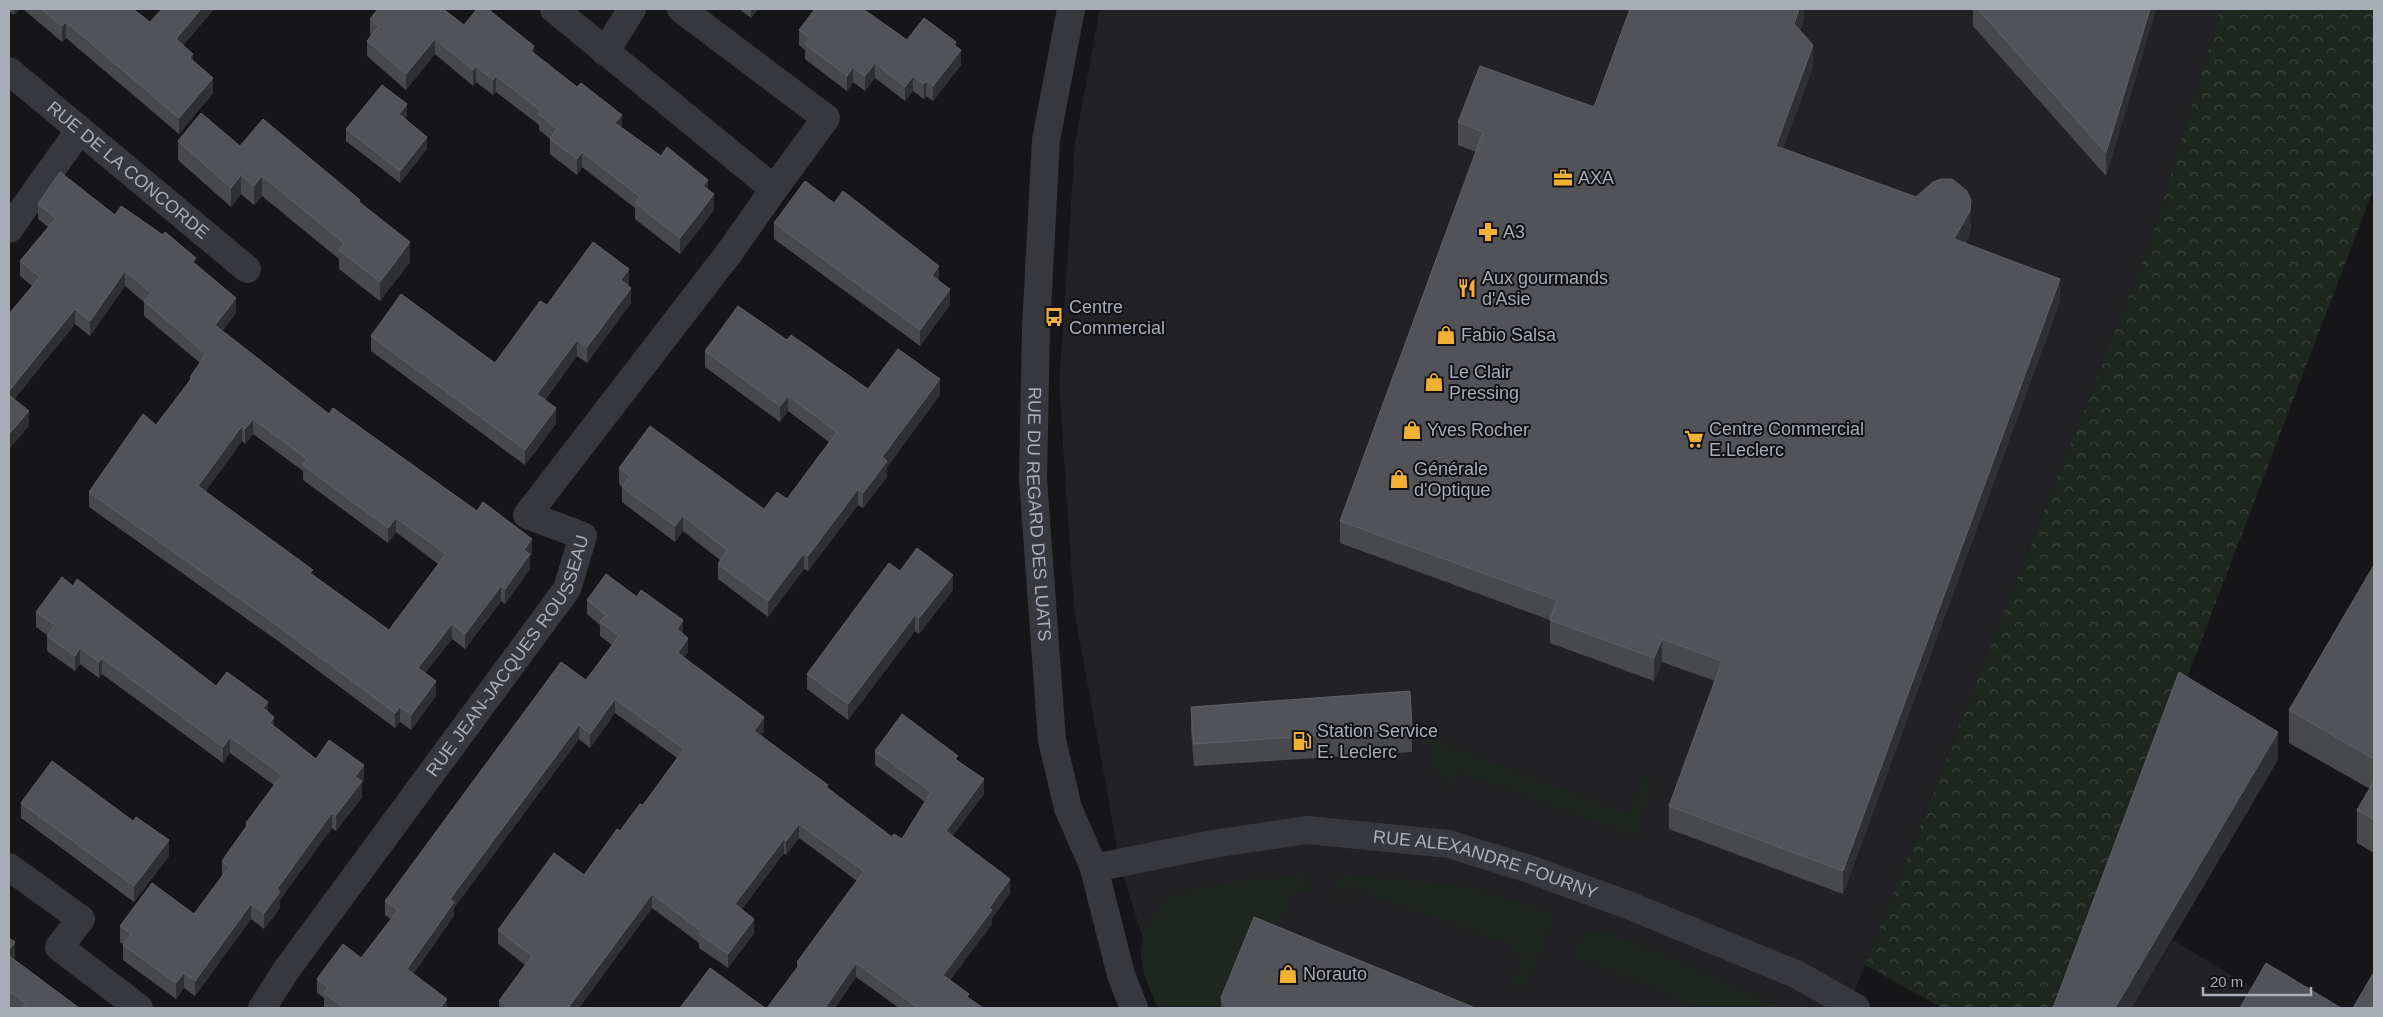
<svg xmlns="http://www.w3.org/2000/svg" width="2383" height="1017" font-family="Arial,sans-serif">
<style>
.built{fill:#222225}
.grass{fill:#1e261f}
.forest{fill:url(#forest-crowns)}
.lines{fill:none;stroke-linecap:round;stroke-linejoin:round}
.minor{stroke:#37383d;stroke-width:28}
.wall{fill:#47494d;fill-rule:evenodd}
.shaded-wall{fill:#2f3033}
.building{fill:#525359;stroke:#5f6168;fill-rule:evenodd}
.labels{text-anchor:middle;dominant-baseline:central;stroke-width:4;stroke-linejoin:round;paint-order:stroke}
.street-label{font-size:18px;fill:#a8adb8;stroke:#111113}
.poi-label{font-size:18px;fill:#a8adb8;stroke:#111113;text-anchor:start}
</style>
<defs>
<pattern id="forest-crowns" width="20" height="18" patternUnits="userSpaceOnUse" patternTransform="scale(1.25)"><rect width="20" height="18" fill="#1e261f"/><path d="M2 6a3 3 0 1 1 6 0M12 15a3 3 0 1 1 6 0" fill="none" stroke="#3c433d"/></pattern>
</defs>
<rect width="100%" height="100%" fill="#161618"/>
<path class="built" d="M1100,9h1121l-71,233 -302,766h-683l-44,-139 -47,-260 -15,-224 16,-242z
M2173,940l113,68h-154z"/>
<path class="grass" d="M1431,739l197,75 16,-38 5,2 4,6 -19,52 -176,-65 -7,17 -22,-31 5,-9 -6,-6z
M1308,874l-1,18h-13l-27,51 -43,65h-66c-7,-16 -17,-36 -17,-54 0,-13 13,-44 22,-52 19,-18 116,-24 145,-28z
M1341,874l124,12 85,26 2,9 -22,57 -10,10 -7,-4 10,-28 -13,-6v-8l-15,-3 -128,-46 -15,-9 -6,2 2,13 -7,1 -4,-22z
M1602,931l60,23 119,54h-78l-129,-52 9,-22z"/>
<path class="forest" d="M2221,9h153v179l-313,820h-119l-77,-43 285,-723z"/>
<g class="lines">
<g class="minor">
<path d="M554,9l220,180 52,-71 -145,-109"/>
<path id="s1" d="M1071,9l-25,131 -10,188 -3,151 19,261 16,68 26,60 27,107 13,33"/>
<path d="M605,52l27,-43"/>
<path id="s2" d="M9,71l238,198"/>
<path d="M9,229l70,-98"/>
<path d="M9,867l72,52 -22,28 80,61"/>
<path id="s3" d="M1094,868l119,-24 94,-14 142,14 83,26 101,37 165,68 58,33"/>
<path id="s4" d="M262,1008l25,-39 280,-380 16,-53 -56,-21 202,-262 45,-64"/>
</g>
</g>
<path class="wall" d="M9,9h11l-6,6 -5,-4z
M23,9h110l17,13 64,-13 -31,36 30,48 -34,41 -113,-96 -4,4z
M739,9h19l-7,9z
M1804,9v9l-4,12 13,37 -30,81 188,75 -1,10 -5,10 95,58 -217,593 -174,-65v-23l46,-125 -53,-19 -8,19 -104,-38v-23l-210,-77v-22l136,-369 -18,-7v-23l136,-15z
M1973,9h183l-50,167 -133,-150z
M370,19l94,6 70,29 88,74 86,61 6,21 -34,44 -45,-35v-11l-53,-41 -5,8 -27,-21v-15l-11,-9v-5l-43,-33 -3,3 -17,-13 -3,4 -38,-32 -29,36 -39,-34v-15l4,-5 -1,-2z
M799,30l108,10 49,6 5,19 -28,36 -7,-5 -2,3 -11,-8 -8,10 -30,-23 -10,13 -12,-9 -6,9 -42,-32v-9l-6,-5z
M407,116l-2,3 22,30 -27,34 -54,-42v-12z
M178,141l62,5 120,57 50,59 -30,39 -41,-32v-10l-77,-63 -8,9 -13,-11 -10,13 -53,-47z
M38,204l77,11 81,49 40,49 -14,18 107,83 203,140 -2,2v13l-25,35 -4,-3 -36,48 -13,-10 -27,34 11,23 -25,34 -11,-8 -5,6 -117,-87 -189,-134v-15l67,-67 34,-45v-3l10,-14 -56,-47v-14l-19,-16 -35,50 -15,-12 -61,75 15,27 -20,23v-135l23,-28 -12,-10v-15l28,-34 -10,-8zM253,434l50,37v9l85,63 8,-11 42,32 -49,66 -76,-55 -108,-83 37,-51 3,3z
M774,223l165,58 11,24 -30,41 -146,-107z
M629,285l-1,1 3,17 -44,60 -10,-7 -32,44 11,24 -31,41 -154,-114v-15l124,27 52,-58z
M787,340l81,49 72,6 -53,72v10l-24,31 -5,-3 -50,66 -4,-2 -36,48 -50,-38v-15l2,-4 -37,-29 -8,11 -53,-40v-15l-3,-3v-16l145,41 23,-10 42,-57 -41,-31 -8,11 -75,-55v-16z
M2374,565v288l-17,-10v-33l13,-21 -81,-46v-33z
M900,571l53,19 -34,44 -4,-3 -67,89 -41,-31v-15z
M73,586l143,100 52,26 6,14 42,33 48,22 -2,2v14l-26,34 -4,-3 -25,34 -27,38v8l-16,21 -13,-10 -56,77 -11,-8 -8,11 -53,-39v-16l-3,-2v-16l74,-12 28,-38v-15l24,-34v-4l28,-38 -44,-32 -7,10 -121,-89 -3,4 -19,-14 -5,7 -28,-20v-16l-11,-8v-15z
M587,600l96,34 5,18 -4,6 80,73 -3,4 67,53 64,49 10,2 23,-37 -50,-37v-14l83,9 26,34 -32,42 58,57 -18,25v6l-42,56 19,18 14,10h-84l-43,-31 -21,31h-68l30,-40v-6l60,-81 -58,-43 -13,17 -2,-2 -42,56 12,24 -26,35 -29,-20v-5l-47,-35 -73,100h-80v-7l26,-36 -27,-21v-14l86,-55 36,-44 23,-26 34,-47 -62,-45 -25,35 -11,-9 -125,169v8l-41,58 34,34h-122l-1,-1v-9l-7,-5v-14l44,-21 30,-39 -6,-4v-14l201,-221 26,-35 -12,-9v-11l-13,-11z
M1191,707l221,22v23l-218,14 -3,-36z
M21,803l148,53 -35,46 -113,-84z
M9,923l1,16 5,18 -1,2 65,49h-68l-2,-2z
M1221,998l252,10h-252z"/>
<path class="shaded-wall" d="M14,9h6l-6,6z
M201,9h13l-38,45v-15z
M751,9h7l-7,9z
M1799,9h5v9l-10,28v-22z
M2150,9h6l-50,167v-23z
M66,22v16l-4,4v-16z
M435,39v15l-29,36v-16z
M956,42v14l5,-6v15l-28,36v-15z
M1813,45v22l-37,101v-22z
M534,46v16l-3,-11z
M193,54v15l-3,-11z
M875,63v15l-10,13v-15z
M476,66v16l-3,4v-16z
M853,67v15l-6,9v-15z
M496,76v16l-3,3v-15z
M913,76v15l-8,10v-14z
M213,78v15l-34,41v-16z
M926,81v15l-2,3v-15z
M407,104v12l-8,10v-12z
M622,115v15l-7,-7z
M427,137v12l-27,34v-12z
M582,152v15l-5,8v-16z
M241,175v19l-10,13v-19z
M262,176v20l-8,9v-19z
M708,180v15l-5,-9z
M714,194v16l-34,44v-16z
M1971,200l-1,33 -16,29v-23z
M410,242v20l-30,39v-19z
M939,266v15l-7,-5z
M629,269v16l-8,11v-16z
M125,271v15l-35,50v-15z
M2060,279v22l-217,593v-23z
M631,288v15l-44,60v-16z
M950,289v16l-30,41v-16z
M236,298v15l-21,27v-15z
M75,309v15l-66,82v-15z
M577,340v16l-40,54v-16z
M940,379v16l-53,72v10l-24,31v-15l19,-36z
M788,396v15l-8,11v-16z
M556,408v16l-31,41v-15z
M29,411v15l-20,23v-15z
M253,419v15l-8,10v-15z
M242,426v15l-44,60v-15z
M858,489v16l-50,66v-15z
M683,516v15l-8,11v-16z
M396,518v14l-8,11v-15z
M532,539v15l-2,2v13l-25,35v-15l19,-39z
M804,553v16l-36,48v-16z
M953,575v15l-34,44v-16z
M501,586v15l-36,48v-15z
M915,615v16l-67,89v-16z
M683,620v15l-6,-6z
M452,624v15l-34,43v-14z
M688,638v14l-10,15v-14z
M1662,639v23l-8,19v-23z
M80,648v16l-5,7v-15z
M102,658v16l-3,4v-16z
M436,681v15l-25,34v-15z
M615,699v14l-25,35v-14z
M268,702v16l-5,-10z
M400,707v15l-5,6v-15z
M274,717v16l-4,-10z
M764,717v14l-10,14v-14z
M579,725v14l-125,169v8l-47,67v-14l43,-70z
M2278,732v28l-146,248h-17z
M230,737v16l-7,10v-16z
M364,765v16l-2,2v14l-26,34v-16l19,-38z
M984,779v15l-38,51v-14z
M332,813v15l-52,72v8l-16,21v-16l13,-24z
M799,824v14l-13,17v-14z
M784,839v14l-49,65v-14z
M169,840v16l-35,46v-16z
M1010,879v14l-18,25v6l-49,65v-14l46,-67z
M652,894v14l-73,100h-11z
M251,904v15l-56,77v-15z
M754,919v14l-26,35v-14z
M10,924v16l-1,2v-16z
M15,942v15l-6,9v-16z
M856,963v14l-21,31h-10z
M184,973v15l-8,11v-16z
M447,999v9h-7z"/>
<path class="building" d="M41,9h92l17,13 12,-13h39l-25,30 17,15 -3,4 23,20 -34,40 -113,-96 -4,4z
M378,9h65l21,16 13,-16h11l46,37 -3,5 46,36 4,-4 41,32 -7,8 46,33 6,-9 41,33 -5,6 11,8 -34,44 -45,-35 5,-6 -58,-45 -5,7 -27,-20 7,-10 -18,-14 2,-4 -45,-35 -3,4 -17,-14 -3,4 -38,-31 -29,35 -39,-33 12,-15 -9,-7z
M815,9h27l1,1 1,-1h19l44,31 17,-22 32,24 -2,3 7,5 -28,36 -7,-5 -2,3 -11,-8 -8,11 -30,-24 -10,13 -12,-9 -6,9 -42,-32 5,-6 -11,-8z
M1630,9h169l-5,15 19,21 -37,101 140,51 17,-15 8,-3h11l15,12 4,9 -1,11 -16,28 106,40 -217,592 -174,-65 53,-145 -60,-22 -8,19 -104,-38 7,-20 -217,-79 143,-389 -25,-10 22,-56 114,41z
M1978,9h172l-44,144z
M382,85l25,19 -8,10 28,23 -27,34 -54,-42z
M201,113l39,33 23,-27 97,81 -1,2 51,40 -30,40 -41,-32 5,-7 -82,-67 -8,10 -13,-11 -10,13 -53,-47z
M60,172l55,43 6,-9 42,29 2,-3 31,26 -3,4 43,36 -21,27 114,89 4,-6 144,103 6,-9 49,37 -8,11 6,4 -25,35 -4,-3 -36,48 -13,-10 -34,44 18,13 -25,34 -11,-8 -5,6 -117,-87 -189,-134 54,-78 13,11 36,-47 -2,-1 16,-23 -62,-53 7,-8 -26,-22 -35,50 -15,-12 -66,82v-77l31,-37 -20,-16 36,-43 -18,-14zM253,419l54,40 -4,6 85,63 8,-10 50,36 -57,76 -79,-57 3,-3 -115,-84 44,-60 3,3z
M805,181l29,22 9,-12 96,75 -7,10 18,13 -30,41 -146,-107z
M593,242l36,27 -8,11 10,8 -44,59 -10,-7 -40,54 19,14 -31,42 -154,-114 30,-42 94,69 45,-62 7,4z
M738,306l49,34 4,-5 77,54 30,-40 42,30 -58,78 5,4 -24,32 -5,-4 -50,67 -4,-3 -36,48 -50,-37 9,-14 -44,-34 -8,10 -53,-39 8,-11 -11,-8 31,-42 114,83 13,-17 10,7 50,-67 -49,-36 -8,10 -75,-55z
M9,395l20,16 -20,23z
M917,548l36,27 -34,43 -4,-3 -67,89 -41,-30 82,-111 11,8z
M2374,565v194l-85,-49z
M606,574l31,23 4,-7 42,30 -6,9 11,9 -10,15 86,64 -10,14 74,54 -2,2 66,50 2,-3 8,5 29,-47 -56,-41 27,-37 56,42 -3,3 29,20 -38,52 64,48 -21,29 3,2 -49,65 26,19 -2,3 16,11h-67l1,-1 -61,-44 -31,45h-58l33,-44 -3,-2 67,-91 -65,-47 -13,17 -2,-2 -49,65 19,15 -26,35 -29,-20 2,-3 -49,-37 -84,114h-59l-10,-7 33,-45 -34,-26 56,-77 30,22 33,-46 3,2 20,-27 3,1 41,-56 -69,-50 -25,35 -11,-9 -129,174 4,3 -47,67 40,30 -7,9h-96l-20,-15 4,-6 -11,-8 26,-35 18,14 37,-48 -13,-9 176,-239 25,18 33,-44 -19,-14 6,-7 -19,-15z
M62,577l11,9 4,-7 139,107 11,-14 41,30 -5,6 11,9 -4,6 46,36 13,-19 35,25 -9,12 7,4 -26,34 -4,-2 -25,34 -30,42 3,3 -16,21 -13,-9 -56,77 -11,-8 -8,10 -53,-38 8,-11 -11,-8 32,-43 42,31 35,-47 -7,-6 26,-37 -2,-1 36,-48 -52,-38 -7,10 -121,-89 -3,4 -19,-14 -5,8 -28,-20 8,-11 -19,-13z
M2179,672l99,60 -163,276h-62z
M1410,691l2,38 -218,15 -3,-37z
M52,761l81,60 3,-4 33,23 -35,46 -113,-83z
M2374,781v39l-17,-10z
M1254,917l219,90v1h-247l-5,-10z
M9,938l6,4 -6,8z
M9,956l70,52h-57l4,-5 -17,-12z
M2266,963l75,45h-101z
M710,968l55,40h-85z
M2374,972v36h-21z"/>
<defs>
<g id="office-bare" transform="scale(1.5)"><path d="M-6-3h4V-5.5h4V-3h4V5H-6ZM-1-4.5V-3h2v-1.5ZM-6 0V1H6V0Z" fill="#f2b134" stroke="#111113" stroke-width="2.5" paint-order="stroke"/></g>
<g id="pharmacy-bare" transform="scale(1.5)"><path d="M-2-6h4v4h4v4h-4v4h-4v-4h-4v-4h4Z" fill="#f2b134" stroke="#111113" stroke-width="2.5" paint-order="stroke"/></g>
<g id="restaurant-bare" transform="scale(1.5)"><path d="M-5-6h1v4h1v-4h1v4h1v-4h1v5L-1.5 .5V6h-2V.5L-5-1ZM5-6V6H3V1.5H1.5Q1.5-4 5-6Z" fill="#f2b134" stroke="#111113" stroke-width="2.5" paint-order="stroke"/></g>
<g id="bus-bare" transform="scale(1.5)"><path d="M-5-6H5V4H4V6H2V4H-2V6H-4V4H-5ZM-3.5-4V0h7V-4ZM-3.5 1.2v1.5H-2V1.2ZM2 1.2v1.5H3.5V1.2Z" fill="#f2b134" stroke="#111113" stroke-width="2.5" paint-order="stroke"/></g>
<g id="shop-bare" transform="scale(1.5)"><path d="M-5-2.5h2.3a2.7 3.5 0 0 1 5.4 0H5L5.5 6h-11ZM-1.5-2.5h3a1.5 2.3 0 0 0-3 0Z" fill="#f2b134" stroke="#111113" stroke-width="2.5" paint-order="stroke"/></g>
<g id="supermarket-bare" transform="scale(1.5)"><path d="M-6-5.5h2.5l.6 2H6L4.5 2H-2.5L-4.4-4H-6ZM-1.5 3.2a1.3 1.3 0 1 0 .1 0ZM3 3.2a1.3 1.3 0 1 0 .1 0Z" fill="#f2b134" stroke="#111113" stroke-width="2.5" paint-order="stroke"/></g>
<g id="fuel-bare" transform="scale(1.5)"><path d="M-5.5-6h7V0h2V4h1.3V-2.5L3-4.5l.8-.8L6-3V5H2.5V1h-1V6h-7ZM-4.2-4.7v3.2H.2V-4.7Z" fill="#f2b134" stroke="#111113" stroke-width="2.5" paint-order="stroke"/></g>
</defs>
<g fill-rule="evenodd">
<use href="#office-bare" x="1563" y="178"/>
<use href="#pharmacy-bare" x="1488" y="232"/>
<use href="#restaurant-bare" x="1467" y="288"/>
<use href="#bus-bare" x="1054" y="317"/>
<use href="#shop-bare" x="1446" y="335"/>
<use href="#shop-bare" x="1434" y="382"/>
<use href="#shop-bare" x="1412" y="430"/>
<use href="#supermarket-bare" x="1694" y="439"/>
<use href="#shop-bare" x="1399" y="479"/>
<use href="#fuel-bare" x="1302" y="741"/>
<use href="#shop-bare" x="1288" y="974"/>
</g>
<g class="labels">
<g class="street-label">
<text stroke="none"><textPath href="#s2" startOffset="155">RUE DE LA CONCORDE</textPath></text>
<text stroke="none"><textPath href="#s1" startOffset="508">RUE DU REGARD DES LUATS</textPath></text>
<text stroke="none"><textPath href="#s4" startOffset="431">RUE JEAN-JACQUES ROUSSEAU</textPath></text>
<text stroke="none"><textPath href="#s3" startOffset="399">RUE ALEXANDRE FOURNY</textPath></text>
</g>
<g class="poi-label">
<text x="1578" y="178">AXA</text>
<text x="1503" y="232">A3</text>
<text x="1482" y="278">Aux gourmands<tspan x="1482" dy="21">d'Asie</tspan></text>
<text x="1069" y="307">Centre<tspan x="1069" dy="21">Commercial</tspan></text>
<text x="1461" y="335">Fabio Salsa</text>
<text x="1449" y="372">Le Clair<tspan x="1449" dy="21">Pressing</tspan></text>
<text x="1709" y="429">Centre Commercial<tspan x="1709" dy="21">E.Leclerc</tspan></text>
<text x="1427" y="430">Yves Rocher</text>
<text x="1414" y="469">Générale<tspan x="1414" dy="21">d'Optique</tspan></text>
<text x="1317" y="731">Station Service<tspan x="1317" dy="21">E. Leclerc</tspan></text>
<text x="1303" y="974">Norauto</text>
</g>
</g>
<rect width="2383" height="1017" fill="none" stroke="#a8adb8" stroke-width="20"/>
<path d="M2203 987v8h108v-8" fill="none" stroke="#a8adb8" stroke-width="2.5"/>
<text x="2210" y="987" font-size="15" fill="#a8adb8" stroke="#111113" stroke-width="4" paint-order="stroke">20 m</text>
</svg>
